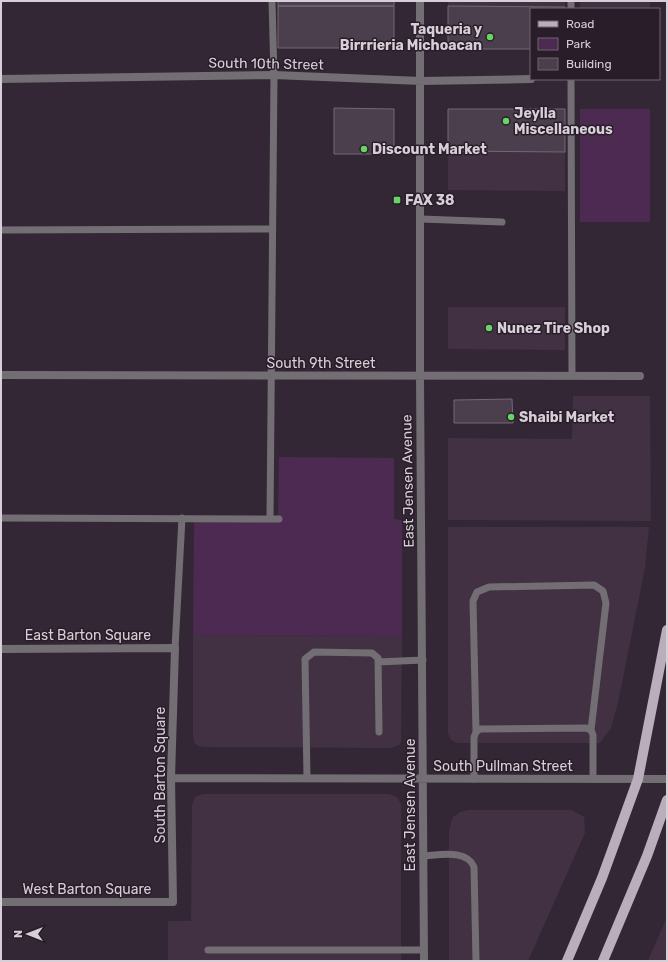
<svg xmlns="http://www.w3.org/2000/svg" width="668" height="962" font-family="Rubik,sans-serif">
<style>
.built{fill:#413143}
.green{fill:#4d2a51}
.building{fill:#4c3f4d;stroke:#756776}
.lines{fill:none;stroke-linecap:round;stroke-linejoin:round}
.service{stroke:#736d74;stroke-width:7}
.minor{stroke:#736d74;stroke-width:8}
.primary{stroke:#baadbc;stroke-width:10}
.poi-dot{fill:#67d465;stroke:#291d2a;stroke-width:1.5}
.labels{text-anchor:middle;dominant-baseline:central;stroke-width:3;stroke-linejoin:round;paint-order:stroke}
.poi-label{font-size:14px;font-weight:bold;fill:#d7cfd7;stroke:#291d2a;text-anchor:start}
.street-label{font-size:14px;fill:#d7cfd7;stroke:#291d2a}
</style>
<rect width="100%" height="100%" fill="#332735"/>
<path class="built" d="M448,1h117v6l-117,-1z
M580,1h70v8h-70z
M448,151l117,1v39l-117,-1z
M448,307h117v43l-117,-1z
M573,396h77l1,125 -203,-1v-82l124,1z
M448,527h201l-4,41 -27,135 -7,25 -11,15h-143l-6,-3 -3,-7z
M193,635l209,1 -1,106 -2,3 -8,3 -187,-1 -6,-1 -4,-4 -1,-6z
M203,794h186l8,3 4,7v157h-233v-40h23l1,-116 3,-8z
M468,810h104l12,7 1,16 -57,128h-79v-131l4,-13 7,-5z
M667,917v44h-19l2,-5z"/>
<path class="green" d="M580,109h70v113h-70z
M279,457l115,1v61l8,1v116l-209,-1 1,-116h84z"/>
<path class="building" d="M278,1h116v5h-116z
M278,6h116v34l-3,5 -7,3h-106z
M448,6l117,1v2h-34v40h-83z
M334,108l60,1v45h-60z
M448,109h117v43l-117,-1z
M512,399l1,24h-59v-23z"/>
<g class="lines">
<path class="service" d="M571,1v8
M571,79l1,297
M421,219l81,3
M1,230l271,-1
M1,518l278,1
M270,519l4,-444 -2,-74
M175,648l7,-130
M378,662l45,-2
M476,732l-3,-131 4,-9 12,-5 105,-2 9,6 3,12 -15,127
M307,778l-2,-119 9,-7 58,1 6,5 1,74
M474,779v-42l2,-5 4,-3 106,-1 5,2 2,5v44
M423,856c17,-1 44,-7 51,11l2,94
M208,950h216"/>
<path class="minor" d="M420,1v375l4,585
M1,79l273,-4 147,6 110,-2
M1,375l639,1
M1,649l174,-1 -4,130 2,124h-172
M171,778l496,1"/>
<path class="primary" d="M567,961l35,-83 36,-99 29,-149
M603,961l44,-105 20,-56"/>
</g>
<g class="poi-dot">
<circle cx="490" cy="37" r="4"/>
<circle cx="506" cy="121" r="4"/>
<circle cx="364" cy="149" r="4"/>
<rect x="393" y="196" width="8" height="8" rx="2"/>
<circle cx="489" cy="328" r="4"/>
<circle cx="511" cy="417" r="4"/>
</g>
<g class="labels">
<g class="poi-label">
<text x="482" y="29" text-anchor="end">Taqueria y<tspan x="482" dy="16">Birrrieria Michoacan</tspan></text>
<text x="514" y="113">Jeylla<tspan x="514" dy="16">Miscellaneous</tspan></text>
<text x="372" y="149">Discount Market</text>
<text x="405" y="200">FAX 38</text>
<text x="497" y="328">Nunez Tire Shop</text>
<text x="519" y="417">Shaibi Market</text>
</g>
<g class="street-label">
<text transform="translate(266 64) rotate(1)">South 10th Street</text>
<text x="321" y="363">South 9th Street</text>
<text transform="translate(408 481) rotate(-91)">East Jensen Avenue</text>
<text x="88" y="635">East Barton Square</text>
<text x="503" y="766">South Pullman Street</text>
<text transform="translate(160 775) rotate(-90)">South Barton Square</text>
<text transform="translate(410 805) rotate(-90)">East Jensen Avenue</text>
<text x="87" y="889">West Barton Square</text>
</g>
</g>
<rect width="668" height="962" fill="none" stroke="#d7cfd7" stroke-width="4"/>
<rect x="530" y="8" width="130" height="72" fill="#291d2a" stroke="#6f646f"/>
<rect x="538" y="21" width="20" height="6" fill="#baadbc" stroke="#6f646f"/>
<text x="566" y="28" font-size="12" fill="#d7cfd7">Road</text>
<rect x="538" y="38" width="20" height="12" fill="#4d2a51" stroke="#6f646f"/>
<text x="566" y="48" font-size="12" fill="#d7cfd7">Park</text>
<rect x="538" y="58" width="20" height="12" fill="#4c3f4d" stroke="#6f646f"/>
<text x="566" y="68" font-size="12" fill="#d7cfd7">Building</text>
<g transform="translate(28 934) rotate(270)" stroke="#291d2a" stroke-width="3" paint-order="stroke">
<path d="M0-3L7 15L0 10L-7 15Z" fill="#d7cfd7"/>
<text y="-6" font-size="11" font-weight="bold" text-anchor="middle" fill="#d7cfd7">N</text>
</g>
</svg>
